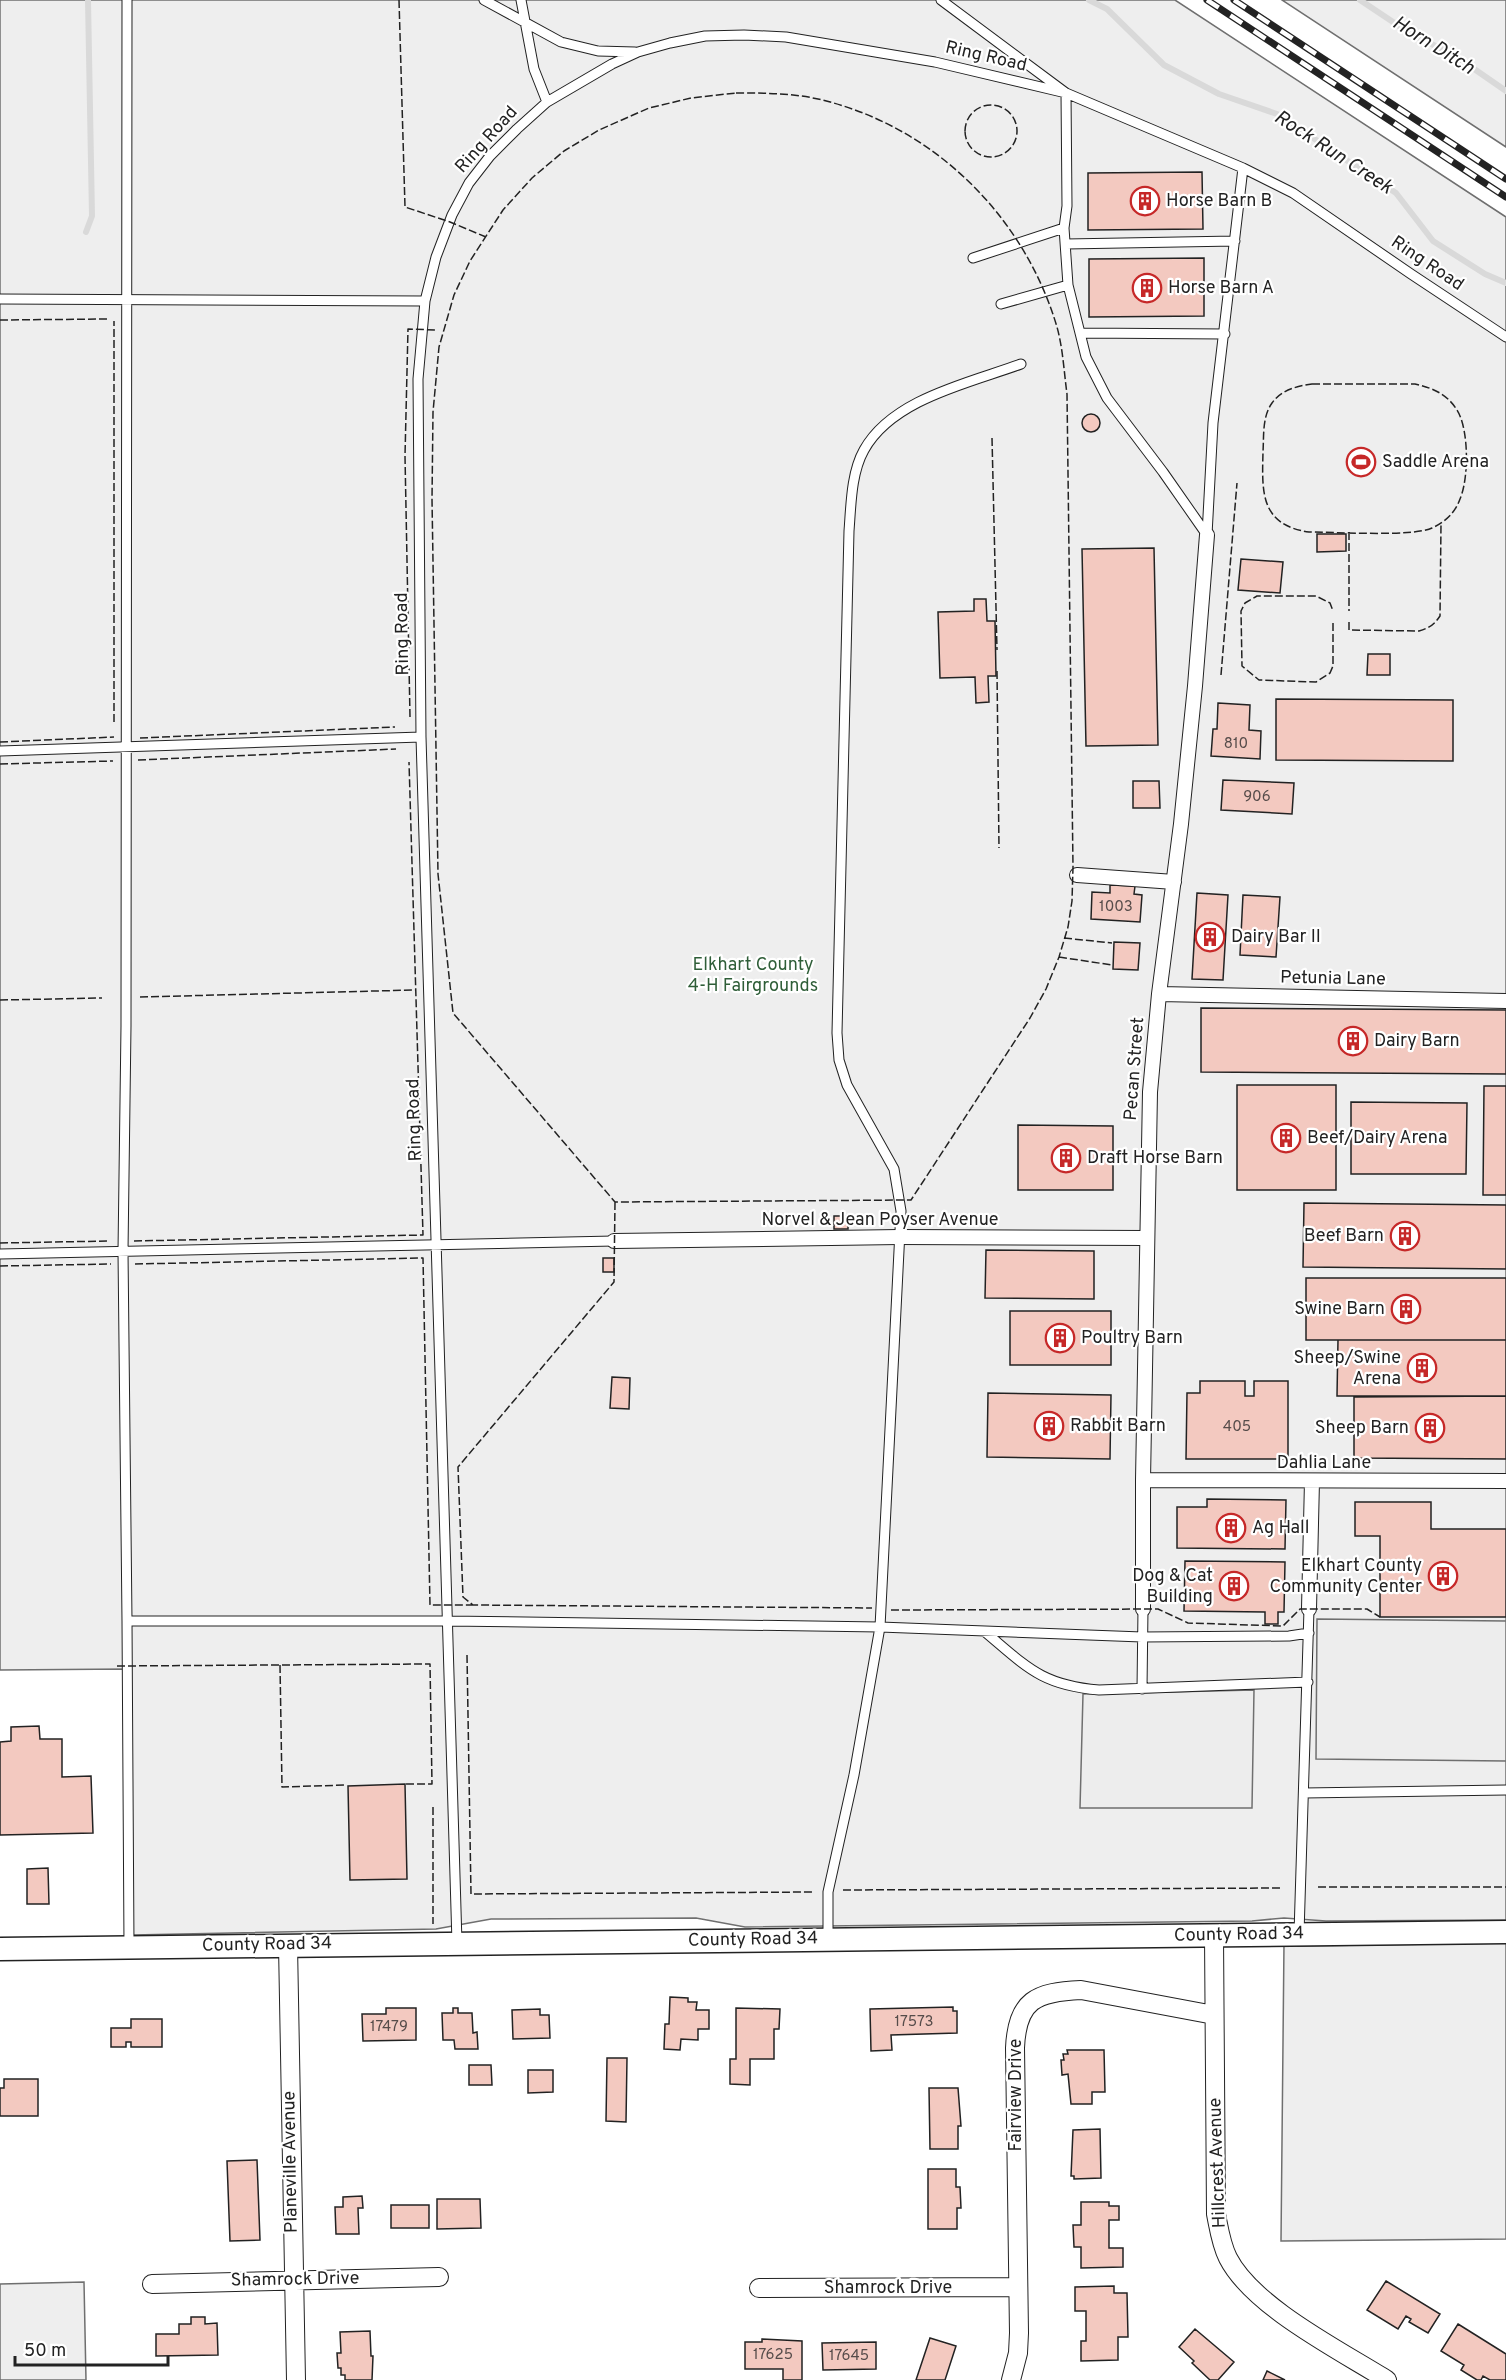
<svg xmlns="http://www.w3.org/2000/svg" width="1506" height="2380" font-family="Overpass,sans-serif">
<style>
.green{fill:#eee;stroke:#6f6f6f;stroke-width:1.5}
.parking{fill:#ededed;stroke:#6f6f6f;stroke-width:1.5}
.lines{fill:none;stroke-linecap:round;stroke-linejoin:round}
.stream{stroke:#d9d9d9;stroke-width:6}
.building{fill:#f3c9c0;stroke:#222;stroke-width:1.5}
.service-casing{stroke:#222;stroke-width:11}
.pedestrian-casing{stroke:#222;stroke-width:16}
.minor-casing{stroke:#222;stroke-width:20}
.tertiary-casing{stroke:#222;stroke-width:25}
.service{stroke:#fff;stroke-width:9}
.pedestrian{stroke:#fff;stroke-width:14}
.minor{stroke:#fff;stroke-width:18}
.tertiary{stroke:#fff;stroke-width:22}
.rail-casing{stroke:#222;stroke-width:7}
.rail{stroke:#fff;stroke-width:4.5;stroke-dasharray:14;stroke-linecap:butt}
.fence{stroke:#222;stroke-width:1.5;stroke-dasharray:8 3;stroke-linecap:butt}
.labels{text-anchor:middle;dominant-baseline:central;stroke-width:4.5;stroke-linejoin:round;paint-order:stroke}
.number-label{font-size:15px;fill:#564c4a}
.street-label{font-size:18px;fill:#222;stroke:#fff}
.poi-label{font-size:18px;fill:#222;stroke:#fff;text-anchor:start}
.park-label{font-size:18px;fill:#2f5e38;stroke:#fff}
.water-label{font-size:20px;font-style:italic;fill:#222;stroke:#fff}
</style>
<rect width="100%" height="100%" fill="#fff"/>
<path class="green" d="M0,0h1175l331,217v1703l-180,1 -42,-3 -32,3 -507,6 -49,-9 -205,1 -55,10 -304,6 -4,-266 -128,1z
M1282,0h224v147z
M1284,1943l14,3 208,-3v296l-225,2z
M84,2282l2,98h-86v-96z"/>
<path class="parking" d="M1317,1619l189,2v140l-190,-2z
M1254,1690l-2,118h-172l3,-114z"/>
<g class="lines">
<path class="stream" d="M1089,0l18,9 57,56 55,29 58,20 119,79 37,48 52,33 21,9
M1360,0l51,34 43,21 52,36
M86,232l6,-16 -4,-216"/>
</g>
<path class="building" d="M1202,172l1,57 -115,1v-57z
M1204,258v58l-115,1v-58z
M1082 423a9 9 0 1 1 18 0a9 9 0 1 1-18 0Z
M1317,534h29v17l-29,1z
M1154,548l4,197 -72,1 -4,-197z
M1241,559l42,3 -3,31 -42,-3z
M974,599h12l1,22h8l1,55h-8l1,26 -13,1 -1,-26 -35,1 -2,-66 36,-1z
M1368,654h22v21h-23z
M1276,699l177,1v61l-177,-1z
M1218,703l32,2 -1,25 12,1 -1,28 -49,-3 2,-27h4z
M1223,780l71,3 -2,31 -71,-4z
M1133,781h26l1,27h-27z
M1110,885l25,1 -1,8 8,1 -2,27 -49,-3 1,-27 18,1z
M1197,893l31,2 -5,85 -31,-1z
M1243,895l37,2 -4,60 -36,-2z
M1114,942l26,1 -2,27 -25,-1z
M1201,1008l305,2v64l-305,-2z
M1237,1085h99v105h-99z
M1484,1086h22v109h-23z
M1351,1102l116,1 -1,71h-115z
M1018,1125l95,1v64h-95z
M1304,1203l202,2v64l-203,-2z
M834,1216h14v13h-14z
M986,1250l108,1v48l-109,-1z
M603,1258h11v14h-11z
M1306,1278h200v62h-200z
M1010,1311h101v54h-101z
M1338,1340h168v56h-169z
M612,1377l18,1 -1,31 -19,-1z
M1200,1381h45v15h9v-15h34v78h-102l1,-66h13z
M988,1393l123,2 -1,64 -123,-2z
M1506,1396v63l-152,-1v-61z
M1207,1499l79,1 -1,49 -108,-1v-41h30z
M1355,1502h76v27h75v88h-126v-81h-25z
M1185,1561l100,1 -1,50h-6v12h-13v-12l-81,-1z
M39,1726l1,13h22v38l29,-1 2,57 -93,2v-93l11,-1v-14z
M405,1784l2,95 -57,1 -2,-94z
M48,1868l1,36h-22v-35z
M670,1997l18,1v4h9l-1,8h13v19h-11v11l-17,-1 -1,11 -16,-1 1,-25h4z
M953,2007v4h4v22l-66,2 1,15 -21,1 -1,-42z
M386,2008h30v32l-53,1 -1,-27h24z
M453,2008h5v5h14l1,20 4,-1 1,17h-23l-1,-9h-11l-1,-27h11z
M736,2008l44,1 -1,20h-5v30h-24v26l-20,-1v-25h6z
M540,2009v6h9l1,23 -37,1 -1,-29z
M131,2019h31v28h-31v-5h-5v5h-15v-19h20z
M1067,2050h37l1,42h-13v12h-21l-3,-30 -6,1 -1,-15h3l-1,-6h5z
M607,2058h20l-1,64 -20,-1z
M469,2065h22l1,20h-23z
M528,2070h25v22l-25,1z
M4,2079h34v37h-38v-28h4z
M929,2088h29l3,38h-3v23h-28z
M1100,2129l1,49 -27,1v-3h-3l2,-46z
M257,2160l3,80 -30,1 -3,-80z
M928,2169h28v18h4l1,21h-4v21h-29z
M362,2196l1,12h-5l1,26h-23l-1,-27h8v-10z
M437,2199h43l1,29 -44,1z
M1081,2202h28v4h10v14h-10v28h14v19l-42,1v-21h-7l-1,-22h8z
M391,2205h38v23h-38z
M1386,2281l54,33 -12,19 -19,-11 2,-3 -5,-3 -8,13 -31,-19z
M1114,2286v7h13l1,44h-10v23l-37,1v-20h5v-30h-11v-24z
M191,2317h14v7l12,-1 1,32 -62,1v-22h23v-10h12z
M1458,2324l48,30v26h-16l-7,-4 -2,4h-4l-16,-10 3,-5 -23,-14z
M1195,2329l39,33 -16,18h-8l-18,-17 2,-2 -15,-14z
M370,2331l1,25h2l-1,24h-27v-5h-4v-7h-3l-1,-15h4l-1,-21z
M930,2338l26,8 -11,34h-29z
M762,2339l40,2v39h-19v-11h-38v-27h17z
M876,2342v27l-53,1 -1,-27z
M1267,2371l18,9h-22z"/>
<g class="lines">
<g class="service-casing">
<path id="service" d="M484,0l77,42 37,9 37,1
M521,0l13,69 13,33
M941,0l125,93 1,113 -3,22 4,57 18,72 21,41 56,74 44,63
M1066,244l169,-3
M973,258l91,-30
M0,299l425,2
M1001,304l67,-19
M1080,333l145,1
M1207,535l6,-112 30,-255
M0,751l421,-14
M0,1254l614,-13
M127,1621l-4,-370 3,-225 1,-1026
M984,1631c43,36 57,54 115,59l209,-8
M1142,1689l1,-80
M1304,1793l202,-3
M1299,1934l10,-325
M828,1939v-47l26,-117 26,-148 21,-416 -7,-42 -47,-84 -8,-25 -2,-27 12,-502c2,-25 2,-58 15,-81 28,-51 105,-67 157,-86
M457,1943l-36,-1206 -3,-358 7,-78 11,-44 16,-42 17,-32 21,-27 27,-27 30,-27 65,-38 26,-12 32,-9 35,-7 39,-1 42,2 149,25 131,31 177,75 50,25 118,81 95,63
M129,1946l-2,-325h320l433,6 262,10 147,-1 20,-3"/>
</g>
<g class="pedestrian-casing">
<path id="pedestrian" d="M1077,875l97,7
M1159,994l347,7
M614,1241l285,-4 247,1
M1143,1480l363,1
M1143,1609v-129l7,-388 9,-98 22,-170 14,-138 12,-151
M1309,1609l3,-128"/>
</g>
<g class="minor-casing">
<path id="minor" d="M1214,1935l2,279c3,15 5,30 12,44 25,49 113,93 159,122
M288,1945l8,435
M152,2284l287,-7
M759,2288l259,-1
M1011,2380l7,-27 1,-20 -4,-285c2,-48 21,-56 66,-58l133,25"/>
</g>
<g class="tertiary-casing">
<path id="tertiary" d="M0,1949l1506,-17"/>
</g>
<use href="#service" class="service"/>
<use href="#pedestrian" class="pedestrian"/>
<use href="#minor" class="minor"/>
<use href="#tertiary" class="tertiary"/>
<g class="rail-casing">
<path id="rail" d="M1207,0l299,197
M1234,0l272,179"/>
</g>
<use href="#rail" class="rail"/>
<path class="fence" d="M399,0l6,207 45,15 36,15
M736,93c28,0 55,0 82,6 114,26 206,116 239,228 6,22 7,45 10,67l6,473 -1,34 -4,26 -9,30 -13,32 -16,29 -119,182 -296,2 -162,-189 -15,-139 -6,-375 1,-87 6,-65 15,-52 16,-34 33,-51 29,-32 32,-27 35,-21 50,-22 42,-10z
M965 131a26 26 0 1 1 52 0a26 26 0 1 1-52 0Z
M0,320l109,-1
M1312,384h103c18,4 32,10 42,26 12,19 12,68 3,89 -5,14 -15,23 -28,29 -19,9 -98,4 -123,4 -49,-7 -47,-40 -46,-80 1,-16 -1,-35 9,-49 9,-13 25,-17 40,-19z
M992,438l5,212
M1349,532v79
M1349,622v8l70,1c10,-3 15,-6 21,-15l1,-92
M1333,623v43l-3,7 -14,9 -57,-2 -17,-14 -1,-55 4,-8 12,-7h59l14,7 3,8
M997,671l2,177
M1221,675l16,-192
M410,717l-5,-261 3,-127 28,1
M114,722v-401
M140,738l255,-11
M0,742l114,-5
M138,760l258,-11
M0,764l113,-3
M1064,938l48,5
M1059,957l53,8
M140,997l275,-7
M0,1000l102,-2
M615,1202l-1,80 -156,185 5,130 10,8 399,3
M134,1241l289,-6 -14,-473
M0,1243l109,-2
M135,1264l288,-6 7,347h43
M0,1266l111,-2
M891,1610l267,-1 30,14 95,3 17,-17h67l13,8
M467,1655l4,239 343,-2
M280,1665l2,122 64,-2
M117,1666l313,-2 2,120h-28
M433,1807v117
M1318,1887h188
M843,1890l437,-2"/>
</g>
<defs>
<g id="building-ring" transform="scale(1.5)"><circle r="9.5" fill="#fff" stroke="#c62828" stroke-width="1.5"/><path d="M-4-6H4V6H1V3H-1V6H-4ZM-2.5-4.3h1.7v1.8h-1.7ZM.8-4.3h1.7v1.8H.8ZM-2.5-1h1.7V.8h-1.7ZM.8-1h1.7V.8H.8Z" fill="#c62828"/></g>
<g id="stadium-ring" transform="scale(1.5)"><circle r="9.5" fill="#fff" stroke="#c62828" stroke-width="1.5"/><path d="M0-5a6.5 5 0 1 0 0 10a6.5 5 0 1 0 0-10ZM-3.5-1.8h7v3.6h-7Z" fill="#c62828"/></g>
</defs>
<g fill-rule="evenodd">
<use href="#building-ring" x="1145" y="201"/>
<use href="#building-ring" x="1147" y="288"/>
<use href="#stadium-ring" x="1361" y="462"/>
<use href="#building-ring" x="1210" y="937"/>
<use href="#building-ring" x="1353" y="1041"/>
<use href="#building-ring" x="1286" y="1138"/>
<use href="#building-ring" x="1066" y="1158"/>
<use href="#building-ring" x="1405" y="1236"/>
<use href="#building-ring" x="1406" y="1309"/>
<use href="#building-ring" x="1060" y="1338"/>
<use href="#building-ring" x="1422" y="1368"/>
<use href="#building-ring" x="1049" y="1426"/>
<use href="#building-ring" x="1430" y="1428"/>
<use href="#building-ring" x="1231" y="1528"/>
<use href="#building-ring" x="1443" y="1576"/>
<use href="#building-ring" x="1234" y="1586"/>
</g>
<g class="labels">
<g class="number-label">
<text x="1236" y="744">810</text>
<text x="1257" y="797">906</text>
<text x="1116" y="907">1003</text>
<text x="1237" y="1427">405</text>
<text x="914" y="2022">17573</text>
<text x="389" y="2027">17479</text>
<text x="773" y="2355">17625</text>
<text x="849" y="2356">17645</text>
</g>
<g class="street-label">
<text transform="translate(986 57) rotate(13)">Ring Road</text>
<text transform="translate(487 140) rotate(-48)">Ring Road</text>
<text transform="translate(1427 264) rotate(34)">Ring Road</text>
<text transform="translate(403 634) rotate(-91)">Ring Road</text>
<text transform="translate(1333 979) rotate(1)">Petunia Lane</text>
<text transform="translate(1135 1069) rotate(-86)">Pecan Street</text>
<text transform="translate(415 1120) rotate(-92)">Ring Road</text>
<text x="880" y="1220">Norvel &amp; Jean Poyser Avenue</text>
<text x="1324" y="1463">Dahlia Lane</text>
<text transform="translate(1239 1935) rotate(-1)">County Road 34</text>
<text transform="translate(753 1940) rotate(-1)">County Road 34</text>
<text transform="translate(267 1945) rotate(-1)">County Road 34</text>
<text transform="translate(1016 2095) rotate(-90)">Fairview Drive</text>
<text transform="translate(291 2162) rotate(-91)">Planeville Avenue</text>
<text transform="translate(1218 2163) rotate(-92)">Hillcrest Avenue</text>
<text transform="translate(295 2280) rotate(-1)">Shamrock Drive</text>
<text x="888" y="2288">Shamrock Drive</text>
</g>
<g class="poi-label">
<text x="1166" y="201">Horse Barn B</text>
<text x="1168" y="288">Horse Barn A</text>
<text x="1382" y="462">Saddle Arena</text>
<text x="1231" y="937">Dairy Bar II</text>
<text x="1374" y="1041">Dairy Barn</text>
<text x="1307" y="1138">Beef/Dairy Arena</text>
<text x="1087" y="1158">Draft Horse Barn</text>
<text x="1384" y="1236" text-anchor="end">Beef Barn</text>
<text x="1385" y="1309" text-anchor="end">Swine Barn</text>
<text x="1081" y="1338">Poultry Barn</text>
<text x="1401" y="1358" text-anchor="end">Sheep/Swine<tspan x="1401" dy="21">Arena</tspan></text>
<text x="1070" y="1426">Rabbit Barn</text>
<text x="1409" y="1428" text-anchor="end">Sheep Barn</text>
<text x="1252" y="1528">Ag Hall</text>
<text x="1422" y="1566" text-anchor="end">Elkhart County<tspan x="1422" dy="21">Community Center</tspan></text>
<text x="1213" y="1576" text-anchor="end">Dog &amp; Cat<tspan x="1213" dy="21">Building</tspan></text>
</g>
<g class="park-label">
<text x="753" y="965">Elkhart County<tspan x="753" dy="21">4-H Fairgrounds</tspan></text>
</g>
<g class="water-label">
<text transform="translate(1433 46) rotate(32)">Horn Ditch</text>
<text transform="translate(1333 153) rotate(33)">Rock Run Creek</text>
</g>
</g>
<path d="M15 2356v9h153v-9" fill="none" stroke="#222222" stroke-width="3"/>
<text x="24" y="2356" font-size="18" fill="#222222" stroke="#ffffff" stroke-width="4.5" paint-order="stroke">50 m</text>
</svg>
